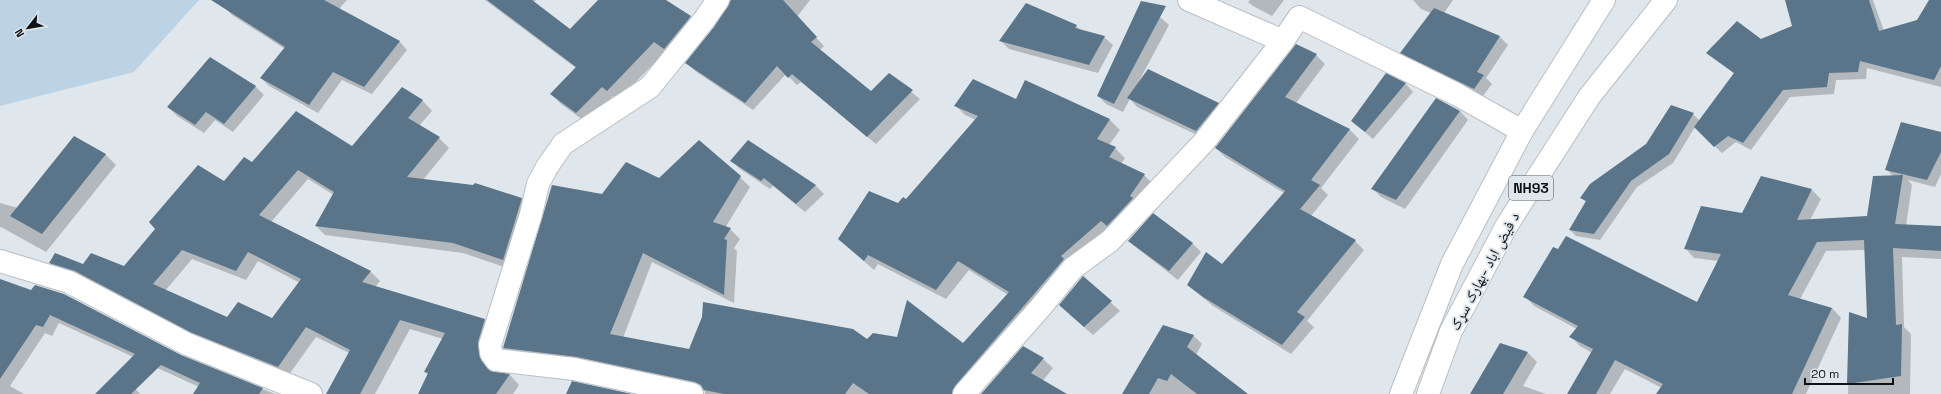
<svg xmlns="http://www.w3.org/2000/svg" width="1941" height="394" font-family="'Space Grotesk','Noto Naskh Arabic',sans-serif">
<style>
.green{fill:#bcd3e5}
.shadow{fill:#0003;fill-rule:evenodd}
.building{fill:#5a758a;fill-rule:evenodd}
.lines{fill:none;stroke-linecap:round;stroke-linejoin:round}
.minor-casing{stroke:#b8bfc5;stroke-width:24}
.major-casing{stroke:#b8bfc5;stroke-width:24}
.minor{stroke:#fff;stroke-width:22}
.major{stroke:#fff;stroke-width:22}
.labels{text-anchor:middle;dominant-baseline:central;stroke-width:4;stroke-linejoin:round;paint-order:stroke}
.shield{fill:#dfe7ec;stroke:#4d5255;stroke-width:1}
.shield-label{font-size:14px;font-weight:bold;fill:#0f1214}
.street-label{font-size:15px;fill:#0f1214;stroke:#dfe7ec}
</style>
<rect width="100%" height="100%" fill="#dfe7ec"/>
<path class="green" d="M0,0h199l-65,72 -134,34z"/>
<path class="shadow" d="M230,0h117l-8,9 60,32 8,9 -35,44 -30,-14 -24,33 -49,-27 -8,-8 24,-29 -53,-34 -8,-8z
M485,0h51l-2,2 36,28 29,-30h65l26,17 10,10 -35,25 -47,48 -5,-4 -26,27 -26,-19 -10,-10 25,-26z
M733,0h77l-13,17 27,29 -4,4 51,43 18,-19 31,25 -44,45 -75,-62 -4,3 -11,-11 -33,36 -58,-39 -8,-8 28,-35z
M1250,0h34l-12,16 -19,-10 -5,-4z
M1413,0h40l-9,13 56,24 8,8 -22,33 6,6 -10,13 -72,-36 -8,-8 29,-40 -10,-4z
M1786,0h87l11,31 34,-10 12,-21h11v87l-74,-19 -1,11 -30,1 -2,14 -44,3 -39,53 -15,-8 -14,11 -27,-26 -22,36 -36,24 -37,53 -24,-4 -6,-6 16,-28 -4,-4 111,-84 7,7 35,-47 -28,-21 54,-13 32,-13z
M1138,11l22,6 9,8 -31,58 80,21 9,8 -21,27 -69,-32 -7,-8 -7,13 -17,-8 -8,-8z
M1076,26l5,4 23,7 9,8 -15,28 -89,-24 -8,-8z
M1316,55l9,9 -29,39 54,27 9,9 -38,49 7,7 -17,21 44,25 9,9 -57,71 7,6 -23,27 -78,-48 -25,-21 34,-19 62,-73 -59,-36 -9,-9z
M210,58l46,29 8,8 -31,37 -18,-12 -11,13 -27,-17 -9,-9z
M1386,75l20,9 7,8 -40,47 -21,-18z
M1026,82l84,38 10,10 -11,15 6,3 10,10 -4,6 23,11 10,10 -188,209h-261v-3l-118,-25 -73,-8 -10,-10 99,-153 56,-15 81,-3 10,10 -25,41 5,1 10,10 -6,9 3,3 -3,52 -82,-41 -29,76 66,12 209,-12 65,7 45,-50 -39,-25 -23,29 -68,-35 -4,6 -35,-31 67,-38 70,-81 -11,-5 -10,-10 61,-5z
M402,88l21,13 9,10 -13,15 20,12 10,10 -26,32 98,19 10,10 -18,61 -50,-17 -138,-18 -9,-9 18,-31 -26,-16 -37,43 99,49 10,10 -5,6 110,33 9,10 -7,22 3,19 20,4 9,10 -6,9h-94l10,-19 -4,-3 18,-33 -33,-10 -35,65h-48l22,-41 -33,-16 -28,39 -85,-34 -143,-70 -10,-9 74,4 100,-85 28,-19 100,-15zM192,259l54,21 12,-19 42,22 -27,36 -46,-1 -62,-27z
M1460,111l8,9 -63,89 -24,-12 -8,-8z
M1941,133v41l-6,13 -27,-7 4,5 -6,41 35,1v32l-39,-2 2,70 7,7 -1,60h-62l2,-80 18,5 -3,-69 -39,1 -26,48 32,9 9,10 -35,76h-149l5,-6 -37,-19 -15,25h-42l24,-41 -12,-7 -9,-9 6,-8 -43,-23 -9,-10 172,8 22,-43 -25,-3 -9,-10 58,-34 69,-24 9,9 -11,21 57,-3 26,-41 -7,-7z
M75,137l31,18 10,10 -70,87 -45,-25 -1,1v-25l18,5z
M748,141l68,45 8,8 -19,18 -32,-26 -3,3 -30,-20 -9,-9z
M1129,241l63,2 9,9 -23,28 -40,-31z
M1083,277l37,34 -27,24 -24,-21z
M0,280l181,76 94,38h-81l5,-7 -140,-64 -7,13 -7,-3 -35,53 14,8h-24z
M1164,326l30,10 8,8 -6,11 43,39h-116z
M1528,353l9,9 -14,24 23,8h-75z
M1043,359l10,9 -12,15 -5,11h-54z
M128,380l12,14h-44z"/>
<path class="building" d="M211,0h113l76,41 -36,46 -31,-15 -24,33 -49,-27 25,-31z
M487,0h45l38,29 28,-29h68l25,16 -27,33 -10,-7 -47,49 -5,-4 -26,26 -26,-19 26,-27z
M731,0h52l34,37 -6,5 60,49 18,-18 24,17 -46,47 -75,-63 -4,4 -11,-12 -32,37 -60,-40 29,-36z
M1785,0h84l10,31 38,-11 12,-20h12v66l-7,14 -74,-19 -2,11 -29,1 -2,14 -44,3 -40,53 -15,-7 -14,11 -20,-20 40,-54 -28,-20 31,-32 24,18 31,-13z
M1141,1l25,5 -52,98 -17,-8z
M1026,3l51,22 -2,3 30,8 -16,29 -90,-24z
M1434,8l66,28 -23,36 7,3 -10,14 -74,-36z
M1296,44l21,10 -32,43 65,32 -39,51 9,5 -20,24 56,31 -59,72 8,5 -23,28 -79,-48 -16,-12 19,-33 16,12 63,-73 -70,-43z
M210,57l46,29 -32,38 -18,-12 -11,13 -28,-18z
M1148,69l71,34 -23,28 -69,-33z
M1386,73l20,10 -41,49 -14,-11z
M973,79l43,20 9,-19 85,39 -13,20 19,8 -7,10 36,17 -15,22 3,2 -26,28 -6,-5 -40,35 3,3 -109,127 -3,8h-83l-16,-11 -8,11h-121l-20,-4 -3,-5 -6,-3 -118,-25 -74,-9 49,-163 50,9 24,-32 33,16 40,-38 42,36 -28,46 18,6 -7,11 3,1 -3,55 -81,-42 -33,81 79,15 13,-32 1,-15 150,27 14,10 6,-6 24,4 10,-37 56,43 46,-51 -51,-31 -22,29 -68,-35 -4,6 -26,-22 31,-48 29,12 5,-6 3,2 72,-83 -24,-10z
M402,87l21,13 -15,18 32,19 -33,40 66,8 2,-2 47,15 -19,62 -50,-17 -138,-17 19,-34 -36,-22 -39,45 112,56 -9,11 123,37 -7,23 3,18 9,11 20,3 -14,20h-78l10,-21 -4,-1 21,-39 -45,-13 -40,74h-34l24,-44 -44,-23 -28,40 -86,-34 -117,-62 -26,-8 6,-10 28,11 8,-11 33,13 31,-37 -6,-7 49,-57 26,16 20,-24 8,5 44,-51 56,35zM182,250l54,21 12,-19 53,27 -29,39 -34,-16 -11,15 -74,-33z
M1436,98l24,13 -64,89 -25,-11z
M1671,105l23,8 -25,41 -38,27 -37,53 -25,-4 17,-29 -6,-3 10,-14 56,-40z
M1901,122l40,10v20l-14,28 -42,-10z
M74,136l32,18 -64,80 -32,-18z
M748,140l68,45 -20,19 -32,-26 -3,3 -31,-20z
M1903,175l-8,49 46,2v25l-48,-3 3,77 6,-1 -1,52 -54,8 2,-72 18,6 -3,-78 -47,2 -29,53 44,13 -40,86h-136l7,-10 -48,-24 -19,34h-29l26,-45 -24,-12 9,-11 -55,-29 30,-50 5,2 8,-13 131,66 24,-48 -37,-5 17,-43 41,7 19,-37 51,13 -15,31 70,-4 6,-40z
M1153,213l40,30 -24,28 -41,-30z
M1083,276l29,25 -28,26 -25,-22z
M0,279l31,11 4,-5 29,9 117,61 82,33 -4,6h-66l7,-11 -39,-18 -30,29h-36l40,-40 -85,-39 -7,12 -7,-2 -36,54z
M1163,325l31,10 -7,12 61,47h-51l-26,-20 -4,7 -9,-3 -9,16h-27z
M1500,343l28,9 -25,42h-33z
M1023,346l21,12 -13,15 36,21h-86z
M572,381l60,13h-66z"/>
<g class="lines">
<g class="minor-casing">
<path id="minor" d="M1189,0l94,41
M0,261l69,21 118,62 124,50
M692,394l-118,-25 -78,-9 -5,-7 -1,-8 41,-131 7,-30 9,-17 16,-23 87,-57 54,-67 14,-20
M964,394l76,-86 33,-40 37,-27 93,-98 80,-102 16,-24 159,78 64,36"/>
</g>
<g class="major-casing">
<path id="major" d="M1401,394l51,-130 70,-133 82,-131
M1428,394l23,-63 56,-106 82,-128 77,-97"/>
</g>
<use href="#minor" class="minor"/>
<use href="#major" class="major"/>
</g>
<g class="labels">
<rect class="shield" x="1509" y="176" width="44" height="24" rx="3"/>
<g class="shield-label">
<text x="1531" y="188">NH93</text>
</g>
<g class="street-label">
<text transform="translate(1484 271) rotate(-62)">د فیض اباد -بهارک سړک</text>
</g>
</g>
<g transform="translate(28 28) rotate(239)" stroke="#dfe7ec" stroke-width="3" paint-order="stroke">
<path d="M0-3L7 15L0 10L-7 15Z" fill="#0f1214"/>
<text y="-6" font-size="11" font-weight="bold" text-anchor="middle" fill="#0f1214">N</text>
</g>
<path d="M1805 378v6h88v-6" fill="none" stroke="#0f1214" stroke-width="2"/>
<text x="1811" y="378" font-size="12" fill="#0f1214" stroke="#dfe7ec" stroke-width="3" paint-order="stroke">20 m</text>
</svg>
